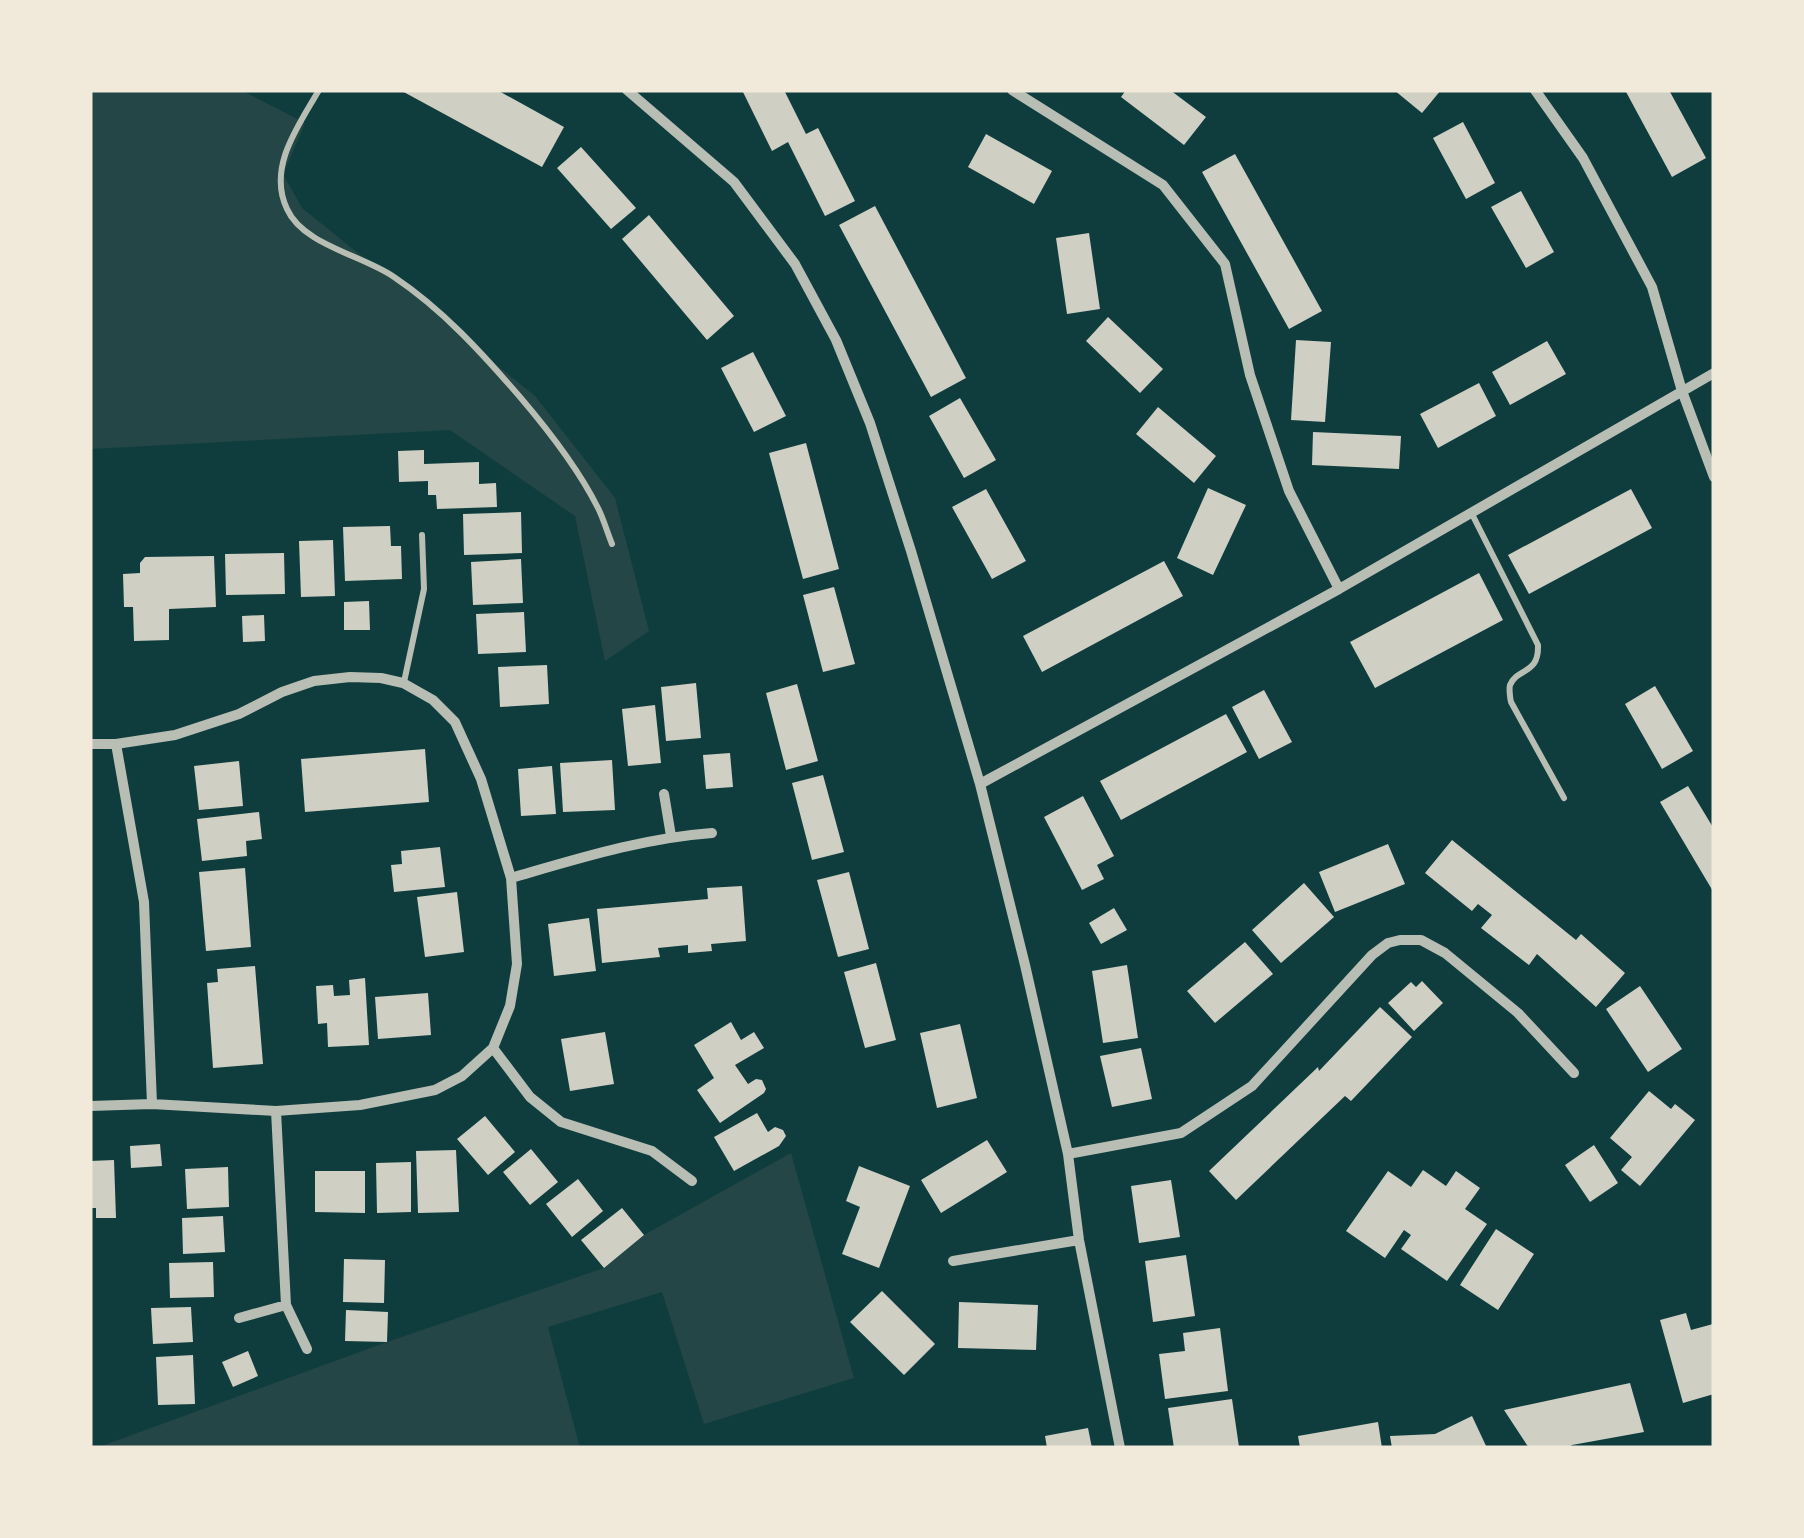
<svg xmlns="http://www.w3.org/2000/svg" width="1804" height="1538" font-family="'Asap Condensed',sans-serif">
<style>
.green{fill:#244646}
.building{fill:#cfcfc3}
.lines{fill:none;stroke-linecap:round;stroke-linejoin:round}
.service{stroke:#b8beb3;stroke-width:6}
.minor{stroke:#b8beb3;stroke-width:10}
</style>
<rect width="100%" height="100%" fill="#0f3d3e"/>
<path class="green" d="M90,90h151l64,33 -22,51 19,34 72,58 17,8 72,64 72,58 80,102 34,133 -44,30 -30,-145 -125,-86 -360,19z
M791,1153l63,225 -150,46 -42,-132 -114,35 32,121h-484l291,-106 217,-74 40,-33z"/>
<path class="building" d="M400,90h97l67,37 -22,40z
M742,90h42l22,44 12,-6 37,73 -30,15 -37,-74 -16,9z
M1126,90h44l36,27 -22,28 -63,-48z
M1394,90h47l-19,23z
M1625,90h44l37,68 -34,19z
M1463,122l32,61 -29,16 -33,-61z
M986,134l66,37 -18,33 -66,-37z
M581,147l55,61 -25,21 -54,-61z
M1235,154l87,157 -33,18 -87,-157z
M1521,191l33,61 -28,16 -35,-61z
M875,206l91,172 -35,19 -92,-172z
M649,215l85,101 -27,24 -85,-101z
M1089,233l11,76 -33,5 -11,-76z
M1108,317l55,52 -23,24 -54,-52z
M1296,340l35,2 -6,80 -34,-2z
M1547,341l19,33 -56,31 -18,-33z
M753,352l33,64 -32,16 -33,-64z
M1479,383l17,33 -58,32 -18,-34z
M960,398l36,62 -32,18 -35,-62z
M1158,407l58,49 -22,27 -58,-49z
M1313,432l88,4 -2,33 -87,-4z
M806,443l33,126 -36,10 -34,-126z
M424,450v14l55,-2v22l17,-1 1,24 -60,2 -1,-14h-8v-14l-29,1 -1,-31z
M1208,488l38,17 -33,70 -36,-17z
M986,489l40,72 -34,18 -40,-72z
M1631,489l21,39 -123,66 -21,-39z
M521,512l1,41 -58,2 -1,-41z
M390,526l1,20h10l1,33 -57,2 -2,-54z
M333,540l2,56 -34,1 -2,-56z
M284,553l1,41 -59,1 -1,-41z
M214,556l2,51 -47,2v31l-35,1 -1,-34h-9l-1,-33 17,-1v-10l5,-6z
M521,559l2,44 -50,2 -2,-43z
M1164,561l19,35 -141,76 -19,-36z
M1479,573l24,47 -128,68 -25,-46z
M834,587l21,77 -32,8 -20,-77z
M369,601l1,29h-26v-28z
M524,612l2,40 -48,2 -2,-40z
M264,615l1,26 -22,1 -1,-26z
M547,665l2,39 -49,3 -2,-40z
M696,683l5,55 -35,3 -5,-54z
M797,684l21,77 -32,9 -20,-77z
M1655,686l38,65 -31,18 -37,-65z
M1264,690l28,52 -33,17 -27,-52z
M655,705l6,58 -33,3 -6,-57z
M1226,714l21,38 -126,68 -21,-39z
M425,749l4,53 -124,10 -4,-53z
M730,753l3,34 -27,2 -3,-34z
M612,760l3,50 -52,2 -3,-49z
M239,761l4,45 -44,4 -5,-44z
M552,766l4,48 -35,2 -3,-47z
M823,775l21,77 -32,8 -20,-77z
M1688,786l26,43v64l-54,-91z
M1083,796l31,60 -17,9 7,14 -22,11 -38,-73z
M259,812l3,27 -16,2 1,15 -45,5 -5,-42z
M1452,840l124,100 5,-6 44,39 -29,34 -59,-53 -8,11 -48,-37 11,-13 -14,-11 -6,7 -47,-38z
M1388,844l17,40 -70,28 -16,-40z
M440,847l5,40 -51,5 -3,-27 11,-1 -1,-13z
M245,868l6,79 -45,4 -7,-79z
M849,872l20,77 -31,8 -21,-77z
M1304,883l30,34 -53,46 -29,-33z
M742,886l4,55 -35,3 1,7 -24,2v-8l-30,3 2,9 -58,6 -5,-54 111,-10 -1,-11z
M457,892l7,60 -39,5 -8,-60z
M1114,908l13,22 -26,14 -12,-21z
M589,918l7,53 -42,5 -6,-52z
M1245,942l28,32 -58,49 -28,-32z
M876,963l20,77 -31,8 -21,-76z
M1127,965l11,73 -35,5 -11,-72z
M255,966l8,98 -50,4 -6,-85 11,-1 -1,-13z
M365,978l4,67 -41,2 -1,-24 -9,1 -2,-38 17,-1 1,11 16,-1 -1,-15z
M1422,981l21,22 -29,28 -26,-28 23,-21 5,5z
M1640,986l42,63 -34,23 -42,-63z
M428,993l3,42 -53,4 -3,-42z
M1380,1007l32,30 -61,64 -6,-5 -109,104 -27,-29 109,-104 1,4z
M731,1022l10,18 13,-8 10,16 -29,17 13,19 8,-5 6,1 4,9 -2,4 -44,30 -23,-33 17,-12 -20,-33z
M960,1024l17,74 -40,10 -17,-75z
M605,1032l9,52 -44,7 -9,-52z
M1141,1048l11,51 -40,8 -12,-51z
M1649,1091l22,18 4,-5 20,16 -55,66 -19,-16 11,-13 -22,-19z
M757,1113l11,19 7,-5 8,3 3,6 -7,10 -45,25 -20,-34z
M485,1116l30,36 -27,23 -31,-36z
M987,1140l20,32 -66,41 -20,-33z
M160,1144l2,22 -31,2 -1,-22z
M1594,1145l24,38 -28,19 -25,-37z
M531,1149l27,33 -28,23 -27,-33z
M456,1150l3,62 -41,1 -2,-62z
M114,1160l2,58h-20v-10h-6v-47z
M411,1162v50l-34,1 -1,-50z
M859,1166l51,20 -31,82 -37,-14 18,-47 -14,-6z
M228,1167l1,40 -42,2 -2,-40z
M1423,1170l23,16 10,-15 24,17 -15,21 22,15 -40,57 -46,-32 10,-14 -7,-5 -19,28 -39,-27 42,-60 23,16z
M315,1171h50v42l-50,-1z
M578,1179l25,32 -31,26 -26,-33z
M1171,1180l9,57 -41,6 -8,-57z
M622,1208l22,27 -40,33 -23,-28z
M223,1216l2,36 -42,2 -1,-36z
M1496,1229l38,25 -36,56 -38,-25z
M1186,1255l9,61 -42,6 -8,-61z
M344,1259l41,1 -1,43 -41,-1z
M213,1262l1,35 -44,1 -1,-35z
M882,1291l53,53 -31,31 -54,-53z
M959,1302l79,3 -2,45 -78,-2z
M191,1307l2,35 -40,2 -2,-36z
M346,1310l42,2 -1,30 -42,-1z
M1686,1313l5,17 22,-6 1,70 -31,9 -23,-83z
M1220,1328l8,63 -63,8 -6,-45 26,-3 -2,-18z
M248,1351l10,25 -25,11 -11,-25z
M193,1355l2,49 -37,1 -2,-48z
M1630,1383l14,49 -72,13 -4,3h-39l-25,-38z
M1232,1399l7,48 -65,1 -6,-40z
M1472,1416l15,32h-95l-2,-12 45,-2z
M1378,1422l4,26h-82l-2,-12z
M1088,1428l4,20h-45l-2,-12z"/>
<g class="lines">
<path class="service" d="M319,90c-20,35 -52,77 -32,119 16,36 75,46 107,68 48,32 88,76 126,120 29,34 58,71 78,111 6,12 9,24 14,36
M1472,514l66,131c1,30 -20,22 -28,40 -1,4 0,13 1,17l53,96
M404,682l20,-93 -2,-54"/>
<path class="minor" d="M627,90l107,92 61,82 41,76 34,83 41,128 69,233 45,181 43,189 11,86 41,208
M1012,90l151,95 62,79 25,111 39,116 50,98
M1535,90l48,68 69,129 30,104 32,86
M90,744h26l59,-9 64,-21 43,-22 32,-11 36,-4 31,1 22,5 30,17 22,22 26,57 30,99 6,86 -7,42 -17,42 -31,28 -27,14 -75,15 -84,6 -124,-7 -62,2
M116,744l28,158 8,202
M980,784l359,-195 375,-216
M664,794l7,42
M511,878c66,-19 132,-40 201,-45
M493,1048l37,49 31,25 91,29 40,30
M276,1111l10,194 21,44
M1068,1154l113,-21 71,-47 120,-131 16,-12 12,-3h21l24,13 73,60 56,60
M953,1261l126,-21
M239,1318l47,-13"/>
</g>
<rect width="1804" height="1538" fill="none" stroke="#f1e9da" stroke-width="185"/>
</svg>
